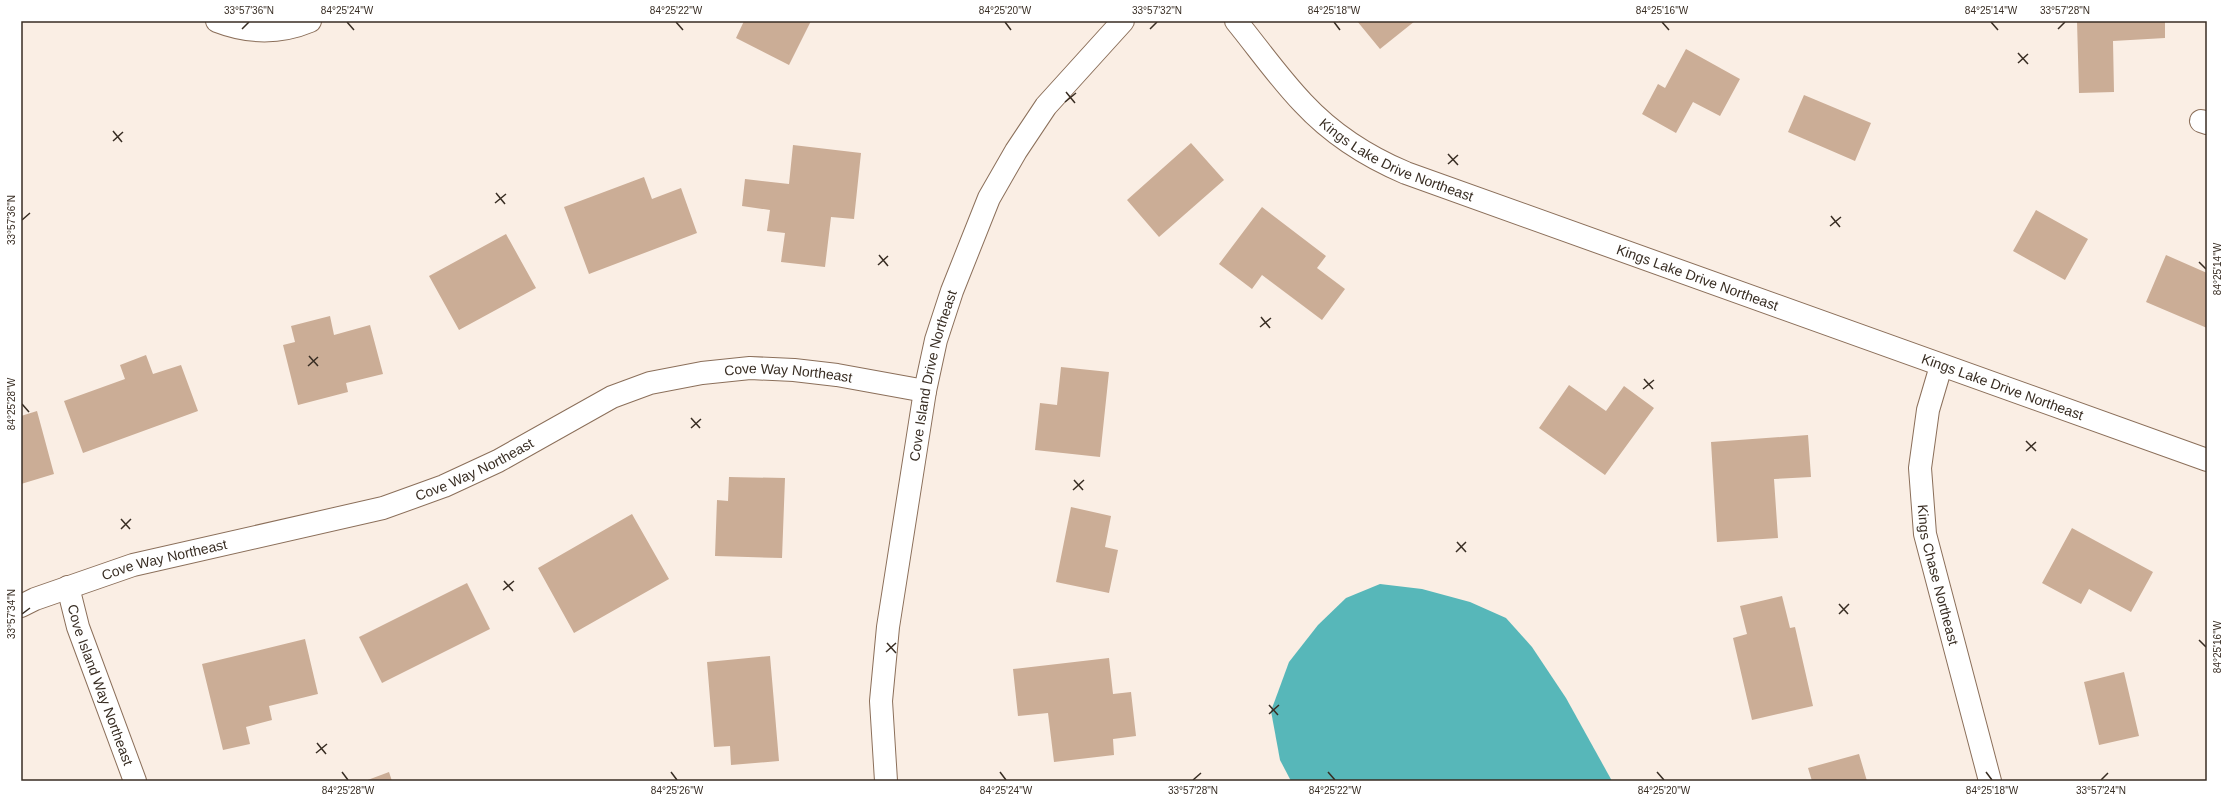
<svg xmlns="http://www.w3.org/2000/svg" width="2228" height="802" font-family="Helvetica,sans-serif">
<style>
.water{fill:#57b7b9}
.building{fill:#cbad96}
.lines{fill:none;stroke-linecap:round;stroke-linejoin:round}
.minor-casing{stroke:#8b6f5a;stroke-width:24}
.minor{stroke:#fff;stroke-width:22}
.ticks{fill:none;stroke:#382d23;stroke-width:1.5}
.labels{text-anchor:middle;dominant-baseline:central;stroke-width:3.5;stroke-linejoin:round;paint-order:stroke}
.street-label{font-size:14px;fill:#382d23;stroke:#fff}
.neatline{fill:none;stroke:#382d23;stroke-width:1.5}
.ticks-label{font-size:10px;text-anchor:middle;fill:#382d23}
</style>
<rect width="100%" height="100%" fill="#faeee4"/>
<path class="water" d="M1380,584l42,5 48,13 36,16 26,29 34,51 46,83h-321l-11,-21 -9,-49 18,-49 29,-37 28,-27z"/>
<path class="building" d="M744,21h67l-22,44 -53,-27z
M1357,21h58l-35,28z
M2077,21h88v17l-52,3 1,51 -35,1z
M1686,49l54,30 -20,37 -27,-14 -17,31 -34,-19 16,-30 7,4z
M1804,95l67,28 -16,38 -67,-29z
M1191,143l33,37 -65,57 -32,-37z
M793,145l68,8 -7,66 -23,-2 -6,50 -44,-5 4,-29 -18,-2 3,-21 -28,-4 3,-27 44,5z
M644,177l8,22 29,-11 16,45 -108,41 -25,-67z
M1262,207l64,49 -9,12 28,21 -23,31 -60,-45 -10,14 -33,-25z
M2036,210l52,29 -23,41 -52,-29z
M506,234l30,54 -77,42 -30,-54z
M2166,255l41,18v55l-61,-26z
M330,316l4,19 36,-10 13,49 -37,9 2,9 -50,13 -15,-60 12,-3 -4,-16z
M146,355l7,19 28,-9 17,46 -115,42 -19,-52 61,-22 -5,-14z
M1061,367l48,5 -9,85 -65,-7 5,-47 17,2z
M1569,385l37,26 18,-25 30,22 -49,67 -66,-47z
M37,411l17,63 -33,10v-68z
M1808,435l3,42 -37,2 4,59 -61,4 -6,-100z
M729,477l56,1 -3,80 -67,-2 2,-56 11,1z
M1071,507l40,9 -6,31 13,3 -9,43 -53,-11z
M632,514l37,65 -95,54 -36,-65z
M2072,528l81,44 -22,40 -42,-23 -8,15 -39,-21z
M467,583l23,46 -108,54 -23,-46z
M1782,596l8,32 5,-1 18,79 -61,14 -19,-82 14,-4 -7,-28z
M305,639l13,55 -49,12 3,14 -26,7 4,17 -27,6 -21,-86z
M770,656l9,105 -48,4 -1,-19 -16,1 -7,-85z
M1109,658l4,36 18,-2 5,44 -23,3 1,16 -60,7 -6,-49 -30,3 -5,-47z
M2124,672l15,64 -40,9 -15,-63z
M1859,754l8,27h-55l-4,-13z
M389,772l3,9h-27z"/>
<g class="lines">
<g class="minor-casing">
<g id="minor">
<path d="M217,21c31,12 62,13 93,0"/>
<path id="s1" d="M1236,21c22,27 43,57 67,82 28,30 65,54 103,70l801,287"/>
<path d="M2201,121l6,2"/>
<path id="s2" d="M1941,366l-13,44 -8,58 5,66 65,247"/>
<path id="s3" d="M68,587l10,40 57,154"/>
<path id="s4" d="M21,606l14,-7 98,-34 250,-57 61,-22 54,-25 114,-64 38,-14 52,-10 48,-5 44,2 43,5 88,16"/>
<path id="s5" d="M886,781l-5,-80 7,-74 37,-236 11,-51 16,-49 37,-93 27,-47 30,-45 77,-85"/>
</g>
</g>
<use href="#minor" class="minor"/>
</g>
<path class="ticks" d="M347,22l7,8M676,22l7,8M1005,22l6,8M1334,22l6,8M1662,22l7,8M1991,22l7,8M242,29l7,-7M1150,29l7,-7M2058,29l7,-7M2018,53l10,11M2018,63l10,-9M1066,92l9,11M1065,102l11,-9M113,131l9,11M113,141l10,-9M1448,154l10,11M1448,164l10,-9M496,193l9,11M495,203l11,-9M1831,216l9,11M22,220l8,-7M1830,226l11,-9M879,255l9,11M2199,262l7,7M878,265l10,-9M1261,317l9,11M1260,327l11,-9M309,356l9,10M308,366l10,-9M1644,379l9,10M1643,389l11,-9M22,404l7,8M691,418l9,10M691,428l10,-9M2026,441l10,10M2026,451l10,-9M1074,480l9,10M1073,490l11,-10M121,519l9,10M121,529l10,-10M1457,542l9,10M1456,552l10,-10M504,581l9,10M503,590l11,-9M1839,604l9,10M22,614l8,-6M1839,614l10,-10M2199,640l7,7M887,643l9,10M886,652l10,-9M1269,705l9,10M1269,714l10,-9M317,743l9,11M316,753l11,-9M342,772l6,8M671,772l6,8M1000,772l6,8M1328,772l7,8M1657,772l7,8M1986,772l6,8M1193,780l8,-7M2101,780l7,-7"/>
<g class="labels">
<g class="street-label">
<text stroke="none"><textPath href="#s1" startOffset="217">Kings Lake Drive Northeast</textPath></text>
<text stroke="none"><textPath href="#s1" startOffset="541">Kings Lake Drive Northeast</textPath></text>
<text stroke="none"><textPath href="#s4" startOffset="811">Cove Way Northeast</textPath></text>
<text stroke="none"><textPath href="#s5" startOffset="410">Cove Island Drive Northeast</textPath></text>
<text stroke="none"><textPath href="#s1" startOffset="865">Kings Lake Drive Northeast</textPath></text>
<text stroke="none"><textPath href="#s4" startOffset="475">Cove Way Northeast</textPath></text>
<text stroke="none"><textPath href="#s4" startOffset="151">Cove Way Northeast</textPath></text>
<text stroke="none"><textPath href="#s2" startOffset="213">Kings Chase Northeast</textPath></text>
<text stroke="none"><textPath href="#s3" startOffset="103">Cove Island Way Northeast</textPath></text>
</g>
</g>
<rect width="2228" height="802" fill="none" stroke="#ffffff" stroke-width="44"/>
<rect x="22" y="22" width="2184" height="758" class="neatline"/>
<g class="ticks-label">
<text x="249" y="14">33°57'36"N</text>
<text x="347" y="14">84°25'24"W</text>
<text x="676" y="14">84°25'22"W</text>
<text x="1005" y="14">84°25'20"W</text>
<text x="1157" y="14">33°57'32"N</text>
<text x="1334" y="14">84°25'18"W</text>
<text x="1662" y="14">84°25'16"W</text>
<text x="1991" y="14">84°25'14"W</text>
<text x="2065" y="14">33°57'28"N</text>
<text transform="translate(11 220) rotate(-90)" y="4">33°57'36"N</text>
<text transform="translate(2217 269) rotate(-90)" y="4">84°25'14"W</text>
<text transform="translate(11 404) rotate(-90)" y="4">84°25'28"W</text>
<text transform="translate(11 614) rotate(-90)" y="4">33°57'34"N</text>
<text transform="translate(2217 647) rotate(-90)" y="4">84°25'16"W</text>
<text x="348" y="794">84°25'28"W</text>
<text x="677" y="794">84°25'26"W</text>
<text x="1006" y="794">84°25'24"W</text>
<text x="1193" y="794">33°57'28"N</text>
<text x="1335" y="794">84°25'22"W</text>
<text x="1664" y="794">84°25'20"W</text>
<text x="1992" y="794">84°25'18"W</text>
<text x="2101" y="794">33°57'24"N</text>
</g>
</svg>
